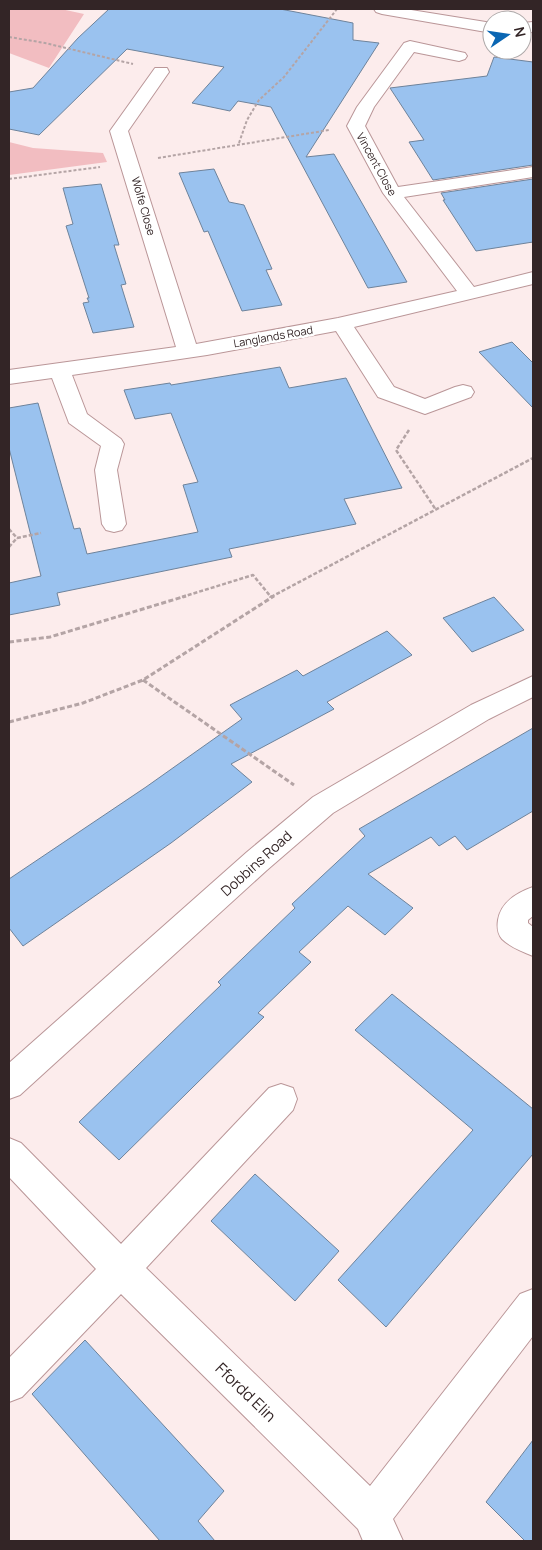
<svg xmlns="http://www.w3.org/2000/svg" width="542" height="1550" font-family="Manrope,sans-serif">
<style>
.green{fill:#f2bdc1}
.building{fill:#9ac2ef;stroke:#6e839b}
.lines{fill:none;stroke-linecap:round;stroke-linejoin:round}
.minor-casing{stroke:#ba9698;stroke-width:2}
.path-far2{stroke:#b4a4a5;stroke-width:2;stroke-dasharray:3 2;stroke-linecap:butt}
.path-far1{stroke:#b4a4a5;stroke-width:2.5;stroke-dasharray:4 2;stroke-linecap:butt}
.path{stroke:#b4a4a5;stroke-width:3;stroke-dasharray:5 2.5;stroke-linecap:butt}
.minor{fill:#fff;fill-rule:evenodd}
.labels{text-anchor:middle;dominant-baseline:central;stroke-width:5;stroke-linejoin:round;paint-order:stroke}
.far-street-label{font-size:11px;fill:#332526;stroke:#fff}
.street-label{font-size:14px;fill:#332526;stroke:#fff}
.near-street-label{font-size:16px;fill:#332526;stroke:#fff}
</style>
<rect width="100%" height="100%" fill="#fcecec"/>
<path class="green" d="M9,9h52l23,5 -35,54 -40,-15z
M9,142l24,6 70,5 4,9 -98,13z"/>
<path class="building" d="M109,9h171l73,14v17l26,3 -73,114 28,-3 73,128 -39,6 -97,-181 -33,-6 -8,10 -38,-8 32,-36 -97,-18 -88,86 -30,-6v-37l24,-4 45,-50z
M494,57l39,5v103l-100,15 -24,-38 15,-2 -34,-52 97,-12z
M214,169l15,33 15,3 28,64 -6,1 16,35 -40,6 -34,-80 -4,1 -25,-59z
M533,179v63l-57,9 -33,-51h2l-4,-7z
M101,184l18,61h-5l12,39 -5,1 13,42 -41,6 -10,-30 6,-1 -2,-4h2l-23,-72 7,-2 -10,-36z
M512,342l21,21v45l-54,-56z
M280,367l9,21 57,-10 56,110 -58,11 12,25 -127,25 3,8 -175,36 3,12 -51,10v-32l32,-7 -32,-128v-40l29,-5 36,126 6,-1 7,26 111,-22 -15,-47 15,-3 -27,-69 -36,6 -11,-29 46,-7 1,2z
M494,597l30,33 -52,22 -29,-34z
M387,631l25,24 -85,47 7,7 -103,55 21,18 -81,61 -148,103 -14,-18v-49l137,-92 96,-68 -12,-14 67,-35 6,6z
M533,728v83l-66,39 -12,-14 -16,10 -8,-9 -63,37 45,34 -28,27 -37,-29 -49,46 12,10 -53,51 6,4 -145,143 -40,-38 142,-137 -3,-3 77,-74 -3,-4 73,-68 -6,-7z
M392,994l141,115v45l-147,173 -48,-47 135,-150 -118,-100z
M255,1174l84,77 -44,50 -84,-80z
M85,1340l139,151 -26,30 17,20h-55l-128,-147z
M533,1440v101h-8l-39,-39z"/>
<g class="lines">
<g class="minor-casing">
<path id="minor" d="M374,9h31l87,14v10l-110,-19 -6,-2z
M533,22v10l-11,1v-10z
M410,41l55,12 2,3 -2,3 -6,2 -45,-9 -40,55 -9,19 33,61 135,-20v10l-129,20 70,90 59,-15v12l-179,43 40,60 31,12 30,-12 8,-2 8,2 3,5 -3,5 -46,17 -47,-17 -42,-66 -129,24 -135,20 15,39 34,25 3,5 -7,26 9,54 -4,6 -8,2 -8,-2 -4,-6 -7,-54 6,-24 -32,-23 -17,-45 -43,6v-14l167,-23 -66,-216 45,-63h12l2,4 -41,59 68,213 142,-26 119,-27 -74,-98 -36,-67 10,-19 47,-64z
M533,676v21l-44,22 -156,94 -66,57 -247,225 -11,4v-36l238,-211 66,-55 158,-92z
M533,887v29l-5,4v3l5,4v29c-10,-4 -23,-9 -31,-17 -5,-6 -5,-12 -4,-19 3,-18 18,-27 35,-33z
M281,1084l12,4 4,11 -4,11 -147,158 224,218 150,-192 13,-5v47l-140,183 10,22h-40l-5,-12 -237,-235 -99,103 -13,5v-44l87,-89 -87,-92v-39l12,5 100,101 148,-156z"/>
</g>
<path class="path-far2" d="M9,37l36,6 88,21
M239,143l8,-23 12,-20 25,-23 53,-68
M158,158l171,-28
M9,179l91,-12"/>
<path class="path-far1" d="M409,430l-13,20 40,60
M9,529l8,9 24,-5
M9,547l8,-9
M182,597l71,-22 18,22
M271,597l262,-139"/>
<path class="path" d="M270,596l1,1
M9,642l41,-5 136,-41
M143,680l151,105
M9,722l74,-19 60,-23 131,-84"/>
<use href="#minor" class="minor"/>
</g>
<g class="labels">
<g class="far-street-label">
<text transform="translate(377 164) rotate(61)">Vincent Close</text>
<text transform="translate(144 206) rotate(74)">Wolfe Close</text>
<text transform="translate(273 336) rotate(-10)">Langlands Road</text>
</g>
<g class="street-label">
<text transform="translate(256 863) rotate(-42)">Dobbins Road</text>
</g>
<g class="near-street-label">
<text transform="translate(246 1392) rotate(44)">Ffordd Elin</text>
</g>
</g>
<rect width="542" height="1550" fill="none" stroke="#332526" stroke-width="20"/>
<g transform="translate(507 35) rotate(77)"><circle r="24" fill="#ffffff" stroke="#ada8a8"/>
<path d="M0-4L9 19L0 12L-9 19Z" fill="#0a66b3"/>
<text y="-8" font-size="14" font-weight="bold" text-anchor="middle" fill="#332526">N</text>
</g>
</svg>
